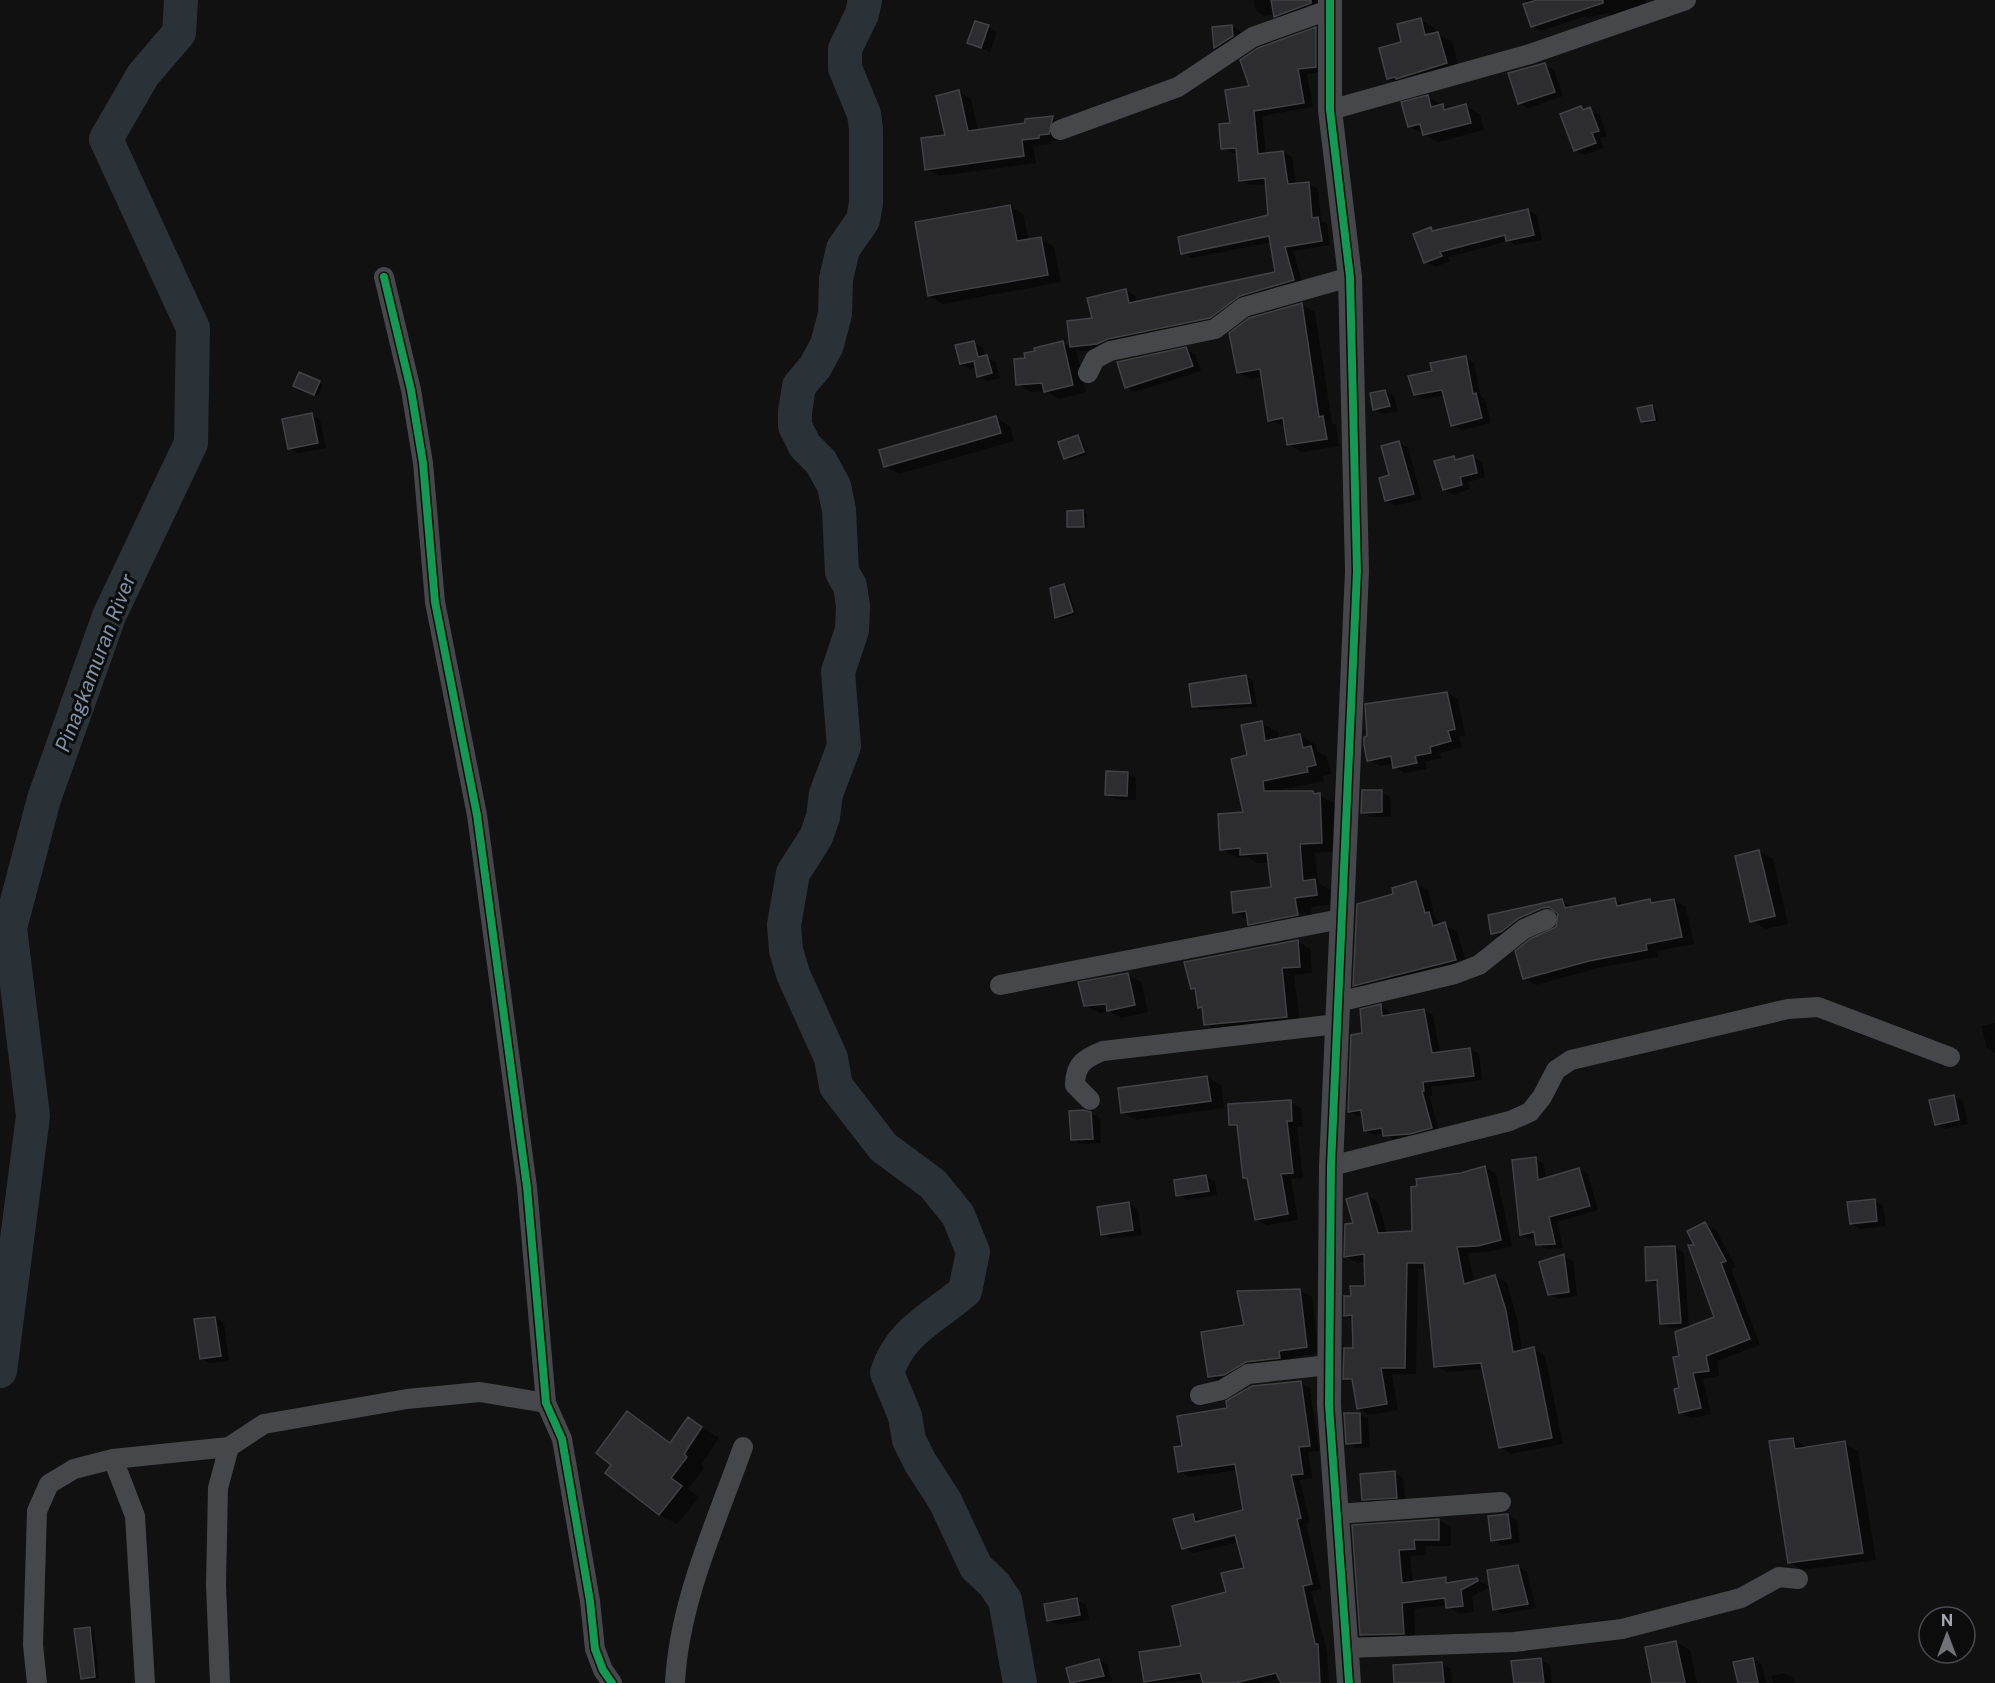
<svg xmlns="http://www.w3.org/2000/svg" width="1995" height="1683" font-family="'Public Sans',sans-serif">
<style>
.shadow{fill:#0007;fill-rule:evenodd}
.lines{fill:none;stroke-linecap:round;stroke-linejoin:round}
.river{stroke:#2b3237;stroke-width:34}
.building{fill:#2d2d2f;stroke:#414245;stroke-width:1.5}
.minor{stroke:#46474b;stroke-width:20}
.tertiary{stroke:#46474b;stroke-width:24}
.cycleway-casing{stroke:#0c0c0d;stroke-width:11}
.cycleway{stroke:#139951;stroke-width:8}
.labels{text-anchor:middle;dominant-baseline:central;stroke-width:6;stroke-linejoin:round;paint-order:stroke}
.water-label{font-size:21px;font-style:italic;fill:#7e92a9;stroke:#0c0c0d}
</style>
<rect width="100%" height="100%" fill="#111112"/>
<path class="shadow" d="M1254,0h65l1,8 -36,13 -9,-7 -11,2 -8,-5z
M1526,0h119l3,8 -32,11 -9,-6 -19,5 -3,-2 -44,15 -8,-5z
M1420,20l14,8 2,6 16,7 8,30 -57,15 -14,-8 14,-35z
M1231,26l9,5 1,10 -17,11 -8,-5 -3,-18z
M988,27l9,5 -7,20 -21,-9z
M1316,29l9,5v37l-18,3 6,33 -51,9 4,38 17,-2 9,5 4,28 13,-1 9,5 3,32 6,3 3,21 -37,6 10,34 -83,37 -113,27 -26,2 -5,-2 10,43 -27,7 -13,-8 -15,1 -14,-8 10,-25 36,-16 9,5 -3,-26 25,-3 32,-29 9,6 2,7 140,-30 -5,-31 -80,16 -9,-5 87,-37 -3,-32 -17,1 -10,-5 -2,-27h-6l-9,-5 8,-24 20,-36z
M1545,65l9,5 9,26 -35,12 -9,-5z
M959,92l12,7 7,32 49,-6v-4l26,-4 11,7 -3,16 -11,1 1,3 -18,2 3,17 -97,13 -12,-7 19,-33z
M1428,97l22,13 16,-4 14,8 4,16 -46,12 -29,-16z
M1581,108l18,6 8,22 -7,2 4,10 -20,7 -9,-5z
M1010,206l13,8 6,27 12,-2 13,8 7,35 -118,22 -14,-8z
M1528,210l9,5 5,25 -26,5 -7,-4 -61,16 2,4 -15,6 -9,-5 4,-34 6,4z
M1302,305l13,7 17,111 4,2 3,21 -37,6 -13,-8 -3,-17 -17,-7 -6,-43 -12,2 -13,-7z
M974,343l9,5 2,9 11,5 4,16 -13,3 -8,-5 -3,-9 -6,2 -9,-5z
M1186,349l9,5 6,17 -66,21 -9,-5z
M1465,357l9,6 7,34 4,3 6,23 -29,7 -9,-5 -8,-30 -21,4 -9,-5 19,-22z
M319,382l4,3 -5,11 -19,-8z
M1385,391l9,6 4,14 -14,3 -9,-5z
M1652,406l4,3 2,12 -12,3 -4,-3z
M311,415l9,5 6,28 -28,5 -9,-5z
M996,418l14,8 4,15 -115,33 -14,-8z
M1078,437l4,2 5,15 -18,6 -4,-2z
M1399,443l9,5 14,51 -27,7 -9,-6z
M1453,457l6,3 14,-3 9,5 3,15 -17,5 2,7 -17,6 -9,-6z
M1083,512l4,2v14l-19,-2z
M1064,585l4,3 8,26 -16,5 -4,-2 -4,-12 4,-1z
M1246,677l7,4 4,26 -57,3 -7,-4z
M1447,693l11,6 7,36 -6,2 3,10 -22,6 1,5 -16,4 2,7 -22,4 -11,-6v-4l-14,3 -11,-6z
M1261,723l17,9 1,8 21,-5 16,10 1,6 10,6 4,17 -8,2 1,5 -45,9v3l34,-1 23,12 1,47 -22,2 3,30 13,7 2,14 -22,3 2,17 -48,9 -30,-21 37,-24 -2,-25h-12l-11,-6 -9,1 -16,-9 23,-36 4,-57zM1305,912v3l-43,9v-3z
M1127,773l9,5v22l-20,-1 -9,-5z
M1381,792l9,5 1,20h-20l-9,-5z
M1759,851l14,8 15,65 -22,5 -14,-8z
M1416,883l12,7 7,28 7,7 15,6 10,35 -101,26 -11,-7z
M1615,899l11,7 48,-6 12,7 8,37 -37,7 1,6 -56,10 -66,18 -12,-7 34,-50 1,-14 -54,26 -12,-7 -3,-17 72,-15 12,7z
M1297,941l13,8 2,24 -18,2 6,49 -81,8 -13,-8 -2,-15 -5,-2 -3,-16 -4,-3z
M1127,974l14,8 7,30 -26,6 -11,-6 -12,1 -14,-8z
M1380,1006l9,5 1,5 34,-6 9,5 7,38 30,-4 9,5 3,26 -51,7 1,9h-3l11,37 -46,7 -9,-7 -11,2 -9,-5 -2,-15 -5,1 -9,-5 15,-77z
M1995,1023v30l-8,-5 -6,-22z
M1207,1077l14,8 3,23 -88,12 -14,-8z
M1954,1096l9,5 5,23 -23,5 -9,-5z
M1290,1102l11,6 2,19h-6l6,51 -12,1 7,41 -31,5 -11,-6 -7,-39 -5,-3 -5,-48 -8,-5z
M1091,1113l9,5 1,25 -20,1 -9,-5z
M1535,1159l9,5 2,15 33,-10 9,5 10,36 -41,12 6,26 -16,1 -9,-5 -1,-6 -7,1 -9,-5z
M1485,1167l11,7 16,72 -22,6 -22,1 6,29 21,-6 12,7 10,36 5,32 11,-2 12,7 18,88 -52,10 -11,-7 -16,-78 -37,3 -12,-6 -9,-97h-8l-2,105h-24l6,36 -28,5 -12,-7 -4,-25 -9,-5 10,-29 -1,-29 -8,-5 6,-18 14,-10v-26l-9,2 -11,-7 20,-61 12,7 9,32 26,-2 48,-58z
M1206,1176l9,5 2,14 -30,5 -9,-5z
M1874,1201l9,5 3,20 -26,3 -9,-6z
M1129,1204l9,5 4,26 -31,4 -8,-5z
M1705,1224l11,6 20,37 -5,2 29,76 -43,16 2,15 -16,3 8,35 -20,4 -11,-6 1,-55 35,-39 -20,-72z
M1675,1247l9,6 5,74 -19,1 -9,-5 -2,-38 -11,-5z
M1564,1256l9,5 4,35 -19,3 -9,-5z
M1299,1290l13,7 7,56 -29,5 2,7 -70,18 -12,-7 36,-50z
M215,1318l9,5 5,38 -19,2 -9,-5z
M1300,1383l10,5 9,63 -11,1 4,26 -12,2 10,43 -4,1 15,65 -10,2 16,60 2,32h-46l-2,-5 -22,5h-55l-1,-4 -54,4 -4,-2 38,-34 63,-78 -8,-27 -45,11 -9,-5 9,-33 9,6 42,-10 -6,-41 -49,7 -9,-6 3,-23 46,-39z
M628,1413l44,30 17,-24 30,19 -18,27 3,3 -16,21 11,8 -22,27 -18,-10 -45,-50z
M1359,1414l9,5 2,28 -14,1 -8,-5z
M1793,1439l14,8 38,-4 13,8 18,109 -73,10 -14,-8z
M1394,1473l9,5 2,24 -33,2 -9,-5z
M1508,1515l9,5 3,23 -18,2 -9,-5z
M1439,1520l12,7v19h-26l1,9 -16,1 3,27 33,-4 7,4 24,-3 13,7 -18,9 2,16 -15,2 -12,-9 -33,4 1,31 -42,1 -12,-6 -7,-109z
M1518,1567l9,5 9,36 -33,6 -8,-5z
M1077,1600l9,5 3,15 -31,5 -9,-5z
M90,1629l4,2 5,48 -13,1 -4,-2z
M1676,1642l14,8 7,33h-43z
M1753,1659l9,6 4,18h-27z
M1099,1660l9,5 4,16 -41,2 -3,-14z
M1541,1660l9,5 2,18h-37z
M1442,1664l9,5 1,14h-56z
M1784,1673l9,5 1,5h-21l-2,-7z"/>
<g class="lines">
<path class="river" d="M865,0l-3,14 -17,35v19l19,46 2,15v74l-3,17 -20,29 -7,30 -1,35 -8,31 -12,22 -16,19 -4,26v14l10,20 16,16 13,24 5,24 3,62 8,14 3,20 -1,24 -14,42 6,74 -18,48 -3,23 -7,20 -23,36 -9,52 2,25 7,24 38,84 5,28 47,61 50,37 25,31 15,37 -8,39c-31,27 -65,40 -78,82l18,43 4,24 11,22 25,39 31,66 18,17 11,16 15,83
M0,1371l33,-255 -23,-188 34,-129 65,-183 82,-173 2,-115 -87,-189 37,-64 36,-42 2,-33"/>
</g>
<path class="building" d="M1271,0h40v3l-37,14z
M1537,0h66v3l-72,24 -8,-23z
M1421,18l4,17 13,-3 9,31 -51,16 -1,-2 -8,2 -8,-31 22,-6 -4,-18z
M975,21l14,4 -8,23 -14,-5z
M1232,25l1,11 -19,12 -2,-21z
M1316,27v40l-18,2 6,34 -50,8 4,43 25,-3 5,33 21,-2 3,36 6,-1 4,24 -37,6 9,33 -54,16 -30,22 -102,21 -11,5 -27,3 -3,-26 25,-3 -5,-20 39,-9 3,14 146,-31 -6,-36 -88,18 -3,-17 90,-22 -3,-37 -26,3 -3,-33 -15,1 -2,-25 11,-1 -5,-33 24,-4 -9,-26 18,-12z
M1545,63l10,29 -37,12 -10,-31z
M959,90l9,41 57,-8v-4l28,-3 -4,18 -10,1v3l-17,2 2,16 -99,14 -4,-32 24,-3 -9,-39z
M1428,95l3,12 12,-3 1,6 22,-6 5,19 -48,12 -3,-11 -12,3 -7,-25z
M1581,106l2,4 7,-3 9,24 -7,2 4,10 -22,8 -14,-37z
M1010,205l7,36 24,-4 7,38 -120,21 -13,-74z
M1528,209l6,26 -28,6 -1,-6 -65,17 2,4 -18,7 -11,-29 18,-7 1,4z
M1302,303l17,114 4,-1 4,23 -40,6 -4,-27 -15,3 -8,-52 -23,4 -8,-40 20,-15z
M974,341l4,16 9,-2 5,18 -15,4 -3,-16 -14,3 -5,-19z
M1063,341l10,44 -29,7 -2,-9 -26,2 -2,-26 11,-1 -1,-5 11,-2 -1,-3z
M1186,347l7,19 -68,22 -8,-26z
M1466,356l7,38 3,-1 6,25 -31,8 -9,-36 -28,5 -6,-19 24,-5 -2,-8z
M299,372l21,9 -6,14 -21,-9z
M1385,390l5,16 -17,4 -3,-17z
M1652,405l3,15 -14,2 -4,-14z
M312,413l6,30 -30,6 -6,-30z
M996,416l5,17 -117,34 -5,-17z
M1078,435l6,17 -20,7 -6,-17z
M1399,441l15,53 -29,7 -6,-23 10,-3 -8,-29z
M1473,455l4,18 -17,4 2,8 -19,5 -9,-29 20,-5 1,4z
M1083,510l1,17h-17v-16z
M1064,584l9,28 -18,6 -5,-30z
M1246,675l5,28 -59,4 -3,-23z
M1447,692l8,37 -7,2 3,10 -21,6 1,6 -16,3 2,7 -24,5 -2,-12 -24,5 -3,-16v-8l3,-1 -2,-32z
M1262,721l3,20 35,-7 3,14 8,-2 5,19 -9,2 1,5 -45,9 1,10h49l1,3 6,-1 2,50 -22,1 3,37 12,-2 2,16 -22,3 3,17 -50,10 -2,-14 -13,2 -2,-21 40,-5 -4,-34 -27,2v-7l-20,2 -2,-36 25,-2 -12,-53 16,-4 -6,-30z
M1106,771l22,1 -1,24 -22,-1z
M1362,790h20v22l-21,1z
M1759,850l16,66 -25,6 -15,-66z
M1416,881l9,32 4,-1 4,14 12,-4 11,38 -103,26 4,-82 36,-10 -1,-6z
M1615,898l2,8 33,-7 1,4 23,-4 8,38 -36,7 1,6 -58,11 -66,18 -8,-28 15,-12 26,-12 2,-13 -9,-7 -7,1 -23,10 -18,14 -10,2 -3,-19 74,-16 3,9z
M1298,940l2,27 -18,1 5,49 -83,8 -2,-18 -4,1 -3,-20 -4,1 -7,-27z
M1128,973l7,32 -28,6 -1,-7 -22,2 -6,-24z
M1381,1004l1,12 42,-7 8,44 38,-5 4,28 -51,6 1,9h-2l10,37 -22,6 -27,2 -1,-8 -18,3 -3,-21 -13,2 3,-77 11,-2 -2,-24z
M1207,1076l4,25 -90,12 -3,-25z
M1954,1095l5,25 -24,5 -6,-25z
M1291,1100l1,21h-5l6,52 -12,1 7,40 -33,6 -8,-42h-4l-6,-53h-8l-1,-21z
M1083,1110l8,2 2,27 -22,1 -2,-29z
M1536,1157l2,23 41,-12 11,38 -41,11 6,27 -19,1 -2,-13 -14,3 -8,-75z
M1485,1166l16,74 -23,6 -21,1 7,37 31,-9 11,36 7,41 21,-5 18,91 -53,10 -18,-85 -47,4 -10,-104h-17l-2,105h-24l6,36 -30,5 -5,-30h-9l1,-31h9l-1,-33 -8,1v-20h7l-1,-10h15l-1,-32 -20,3 1,-33 8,-1 -7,-24 21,-6 11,40 34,-2 -1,-44 6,-1 -1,-7 45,-6z
M1206,1175l3,16 -33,5 -2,-16z
M1875,1199l2,22 -27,3 -3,-22z
M1129,1202l4,28 -32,5 -4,-28z
M1705,1222l21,39 -5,2 29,76 -44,17 3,15 -16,2 8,35 -22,5 -5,-24 5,-1 -6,-31 6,-1 -4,-24 39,-15 -26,-72h6l-7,-14z
M1675,1246l6,77 -21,1 -3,-44 -11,1 -1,-34z
M1564,1254l5,38 -21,3 -9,-33z
M1300,1289l7,58 -28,4 1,7 -34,4 -22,13 -16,2 -7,-45 43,-7 -7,-34z
M215,1317l6,39 -21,3 -6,-40z
M1301,1381l9,65 -11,1 4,27 -12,1 10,43 -4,1 15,65 -9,2 12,58h3l2,39h-39l-5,-10 -41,10h-32l-3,-10 -56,9 -5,-30 42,-6 -9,-40 54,-14 -5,-19 23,-5 -9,-33 -53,14 -9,-30 20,-5 2,8 48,-12 -8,-46 -57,8 -4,-25 8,-1 -5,-30 50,-8 -1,-7 26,-15z
M627,1411l43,32 18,-26 14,10 -18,27 3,3 -16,21 11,8 -23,29 -54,-42 6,-8 -15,-12z
M1344,1413h16l1,30 -15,1z
M1793,1438l2,11 50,-8 18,112 -75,10 -19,-122z
M1395,1471l2,27 -35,2 -2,-26z
M1508,1514l3,24 -20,3 -3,-25z
M1439,1519v21h-25l1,9 -16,1 3,33 44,-6v6l31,-5 1,3 -17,9 2,16 -17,2 -1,-10 -43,5 2,31 -44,1 -8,-110z
M1518,1565l10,39 -35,6 -6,-40z
M1077,1598l3,17 -33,6 -3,-17z
M90,1627l5,50 -14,2 -7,-50z
M1676,1641l9,42h-33l-7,-36z
M1541,1658l3,25h-30l-3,-22z
M1753,1658l5,25h-20l-5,-21z
M1099,1659l5,17 -34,7 -4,-15z
M1442,1662l2,21h-50l-1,-18z"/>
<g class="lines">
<path class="minor" d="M1330,110l200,-56 156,-54
M1060,130l118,-43 75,-50 78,-28
M384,277l27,113 12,73 12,139 42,213 50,372 19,216 16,36 28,162 5,48 8,21 9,13
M1088,373l7,-14 15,-8 105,-22 29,-22 106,-30
M1000,985l341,-66
M1338,1002l117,-28 24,-9 45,-36 23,-10
M1090,1100l-15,-15c0,-21 10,-27 28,-34l234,-27
M1331,1166l179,-45 20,-9 12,-15 14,-27 15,-10 217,-51 30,-2 132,50
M1200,1395l22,-5 26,-16 81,-9
M113,1459l22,57 10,167
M1337,1514l164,-12
M1346,1648l168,-6 108,-13 119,-31 38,-21 19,2
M37,1683l-4,-38 4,-134 12,-27 25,-15 39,-10 116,-12 35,-23 143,-25 73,-7 66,11
M220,1683l-4,-98 2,-97 11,-41
M675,1683c4,-81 41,-160 68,-236"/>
<path class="tertiary" d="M1330,0v110l20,167 7,294 -26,595 -2,239 20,278"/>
<g class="cycleway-casing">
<path id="cycleway" d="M1330,0v110l20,167 7,294 -26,595 -2,239 20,278
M384,277l27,113 12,73 12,139 42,213 50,372 19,216 16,36 28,162 5,48 8,21 9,13"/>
</g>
<use href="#cycleway" class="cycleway"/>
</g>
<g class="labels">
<g class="water-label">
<text transform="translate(95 663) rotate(-69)">Pinagkamuran River</text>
</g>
</g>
<g transform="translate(1947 1635)"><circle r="28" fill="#0c0c0d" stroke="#494a4f" stroke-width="1.5"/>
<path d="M0-4.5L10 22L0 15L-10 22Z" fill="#717279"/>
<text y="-9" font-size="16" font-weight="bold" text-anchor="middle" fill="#a4a7b1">N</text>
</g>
</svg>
